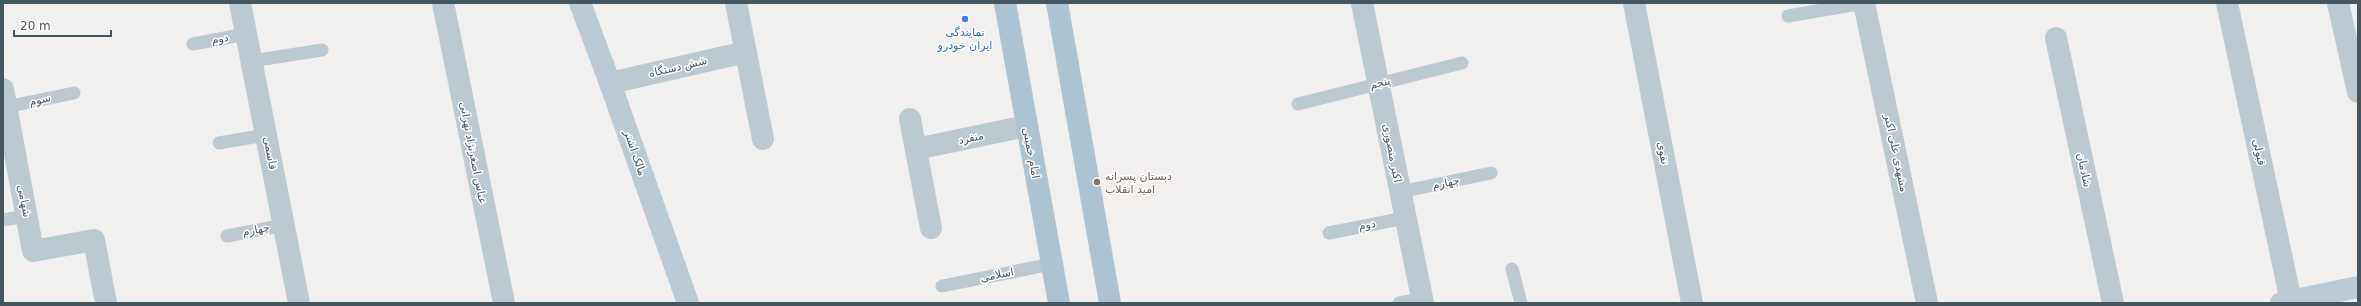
<svg xmlns="http://www.w3.org/2000/svg" width="2361" height="306" font-family="'DejaVu Sans',Vazirmatn,sans-serif">
<style>
.lines{fill:none;stroke-linecap:round;stroke-linejoin:round}
.lane{stroke:#bcc9d0;stroke-width:13}
.street{stroke:#bcc9d0;stroke-width:22}
.secondary{stroke:#bbcbd5;stroke-width:22}
.primary{stroke:#acc3d1;stroke-width:22}
.shop-dot{fill:#3f7fe0;stroke:#fff;stroke-width:1.5}
.education-dot{fill:#8d6e63;stroke:#fff;stroke-width:1.5}
.labels{text-anchor:middle;dominant-baseline:central;stroke-width:3;stroke-linejoin:round;paint-order:stroke}
.shop-label{font-size:11px;fill:#366cbe;stroke:#fff}
.street-label{font-size:11px;fill:#45565f;stroke:#fff}
.education-label{font-size:11px;fill:#785e54;stroke:#fff;text-anchor:start}
</style>
<rect width="100%" height="100%" fill="#f2efef"/>
<g class="lines">
<path class="lane" d="M1788,16l76,-13
M193,44l53,-10
M252,61l70,-11
M1298,104l164,-41
M6,107l68,-14
M219,143l47,-8
M1400,192l91,-19
M3,220l24,-4
M1329,233l76,-15
M227,236l57,-11
M1512,269l9,34
M942,286l110,-22
M1399,303l23,-4"/>
<path class="street" d="M240,3l59,300
M443,3l61,300
M736,3l27,136
M1362,3l61,300
M1634,3l58,300
M1864,3l63,300
M2227,3l64,298
M2338,3l20,89
M2056,38l57,265
M610,83l136,-31
M3,89l30,162 61,-11 12,63
M910,119l21,109
M916,149l110,-23"/>
<path class="secondary" d="M580,3l30,80 78,220
M2281,303l77,-16"/>
<path class="primary" d="M1005,3l54,300
M1057,3l53,300"/>
</g>
<circle class="shop-dot" cx="965" cy="19" r="4"/>
<circle class="education-dot" cx="1097" cy="182" r="4"/>
<g class="labels">
<g class="shop-label">
<text x="965" y="32">نمایندگی<tspan x="965" dy="13">ایران خودرو</tspan></text>
</g>
<g class="street-label">
<text transform="translate(220 39) rotate(-11)">دوم</text>
<text transform="translate(678 67) rotate(-13)">شش دستگاه</text>
<text transform="translate(1380 83) rotate(-14)">پنجم</text>
<text transform="translate(40 100) rotate(-12)">سوم</text>
<text transform="translate(971 138) rotate(-12)">منفرد</text>
<text transform="translate(2259 152) rotate(78)">قبولی</text>
<text transform="translate(270 153) rotate(79)">قاسمی</text>
<text transform="translate(473 153) rotate(79)">عباس اصغرنژاد تهرانی</text>
<text transform="translate(635 153) rotate(71)">مالک اشتر</text>
<text transform="translate(1031 153) rotate(79)">امام خمینی</text>
<text transform="translate(1392 153) rotate(79)">اکبر منصوری</text>
<text transform="translate(1663 153) rotate(79)">نقوی</text>
<text transform="translate(1896 153) rotate(78)">مشهدی علی اکبر</text>
<text transform="translate(2084 170) rotate(78)">شادمان</text>
<text transform="translate(1446 183) rotate(-12)">چهارم</text>
<text transform="translate(24 201) rotate(79)">شهامی</text>
<text transform="translate(1367 225) rotate(-11)">دوم</text>
<text transform="translate(256 230) rotate(-11)">چهارم</text>
<text transform="translate(997 275) rotate(-11)">اسلامی</text>
</g>
<g class="education-label">
<text x="1105" y="176">دبستان پسرانه<tspan x="1105" dy="13">امید انقلاب</tspan></text>
</g>
</g>
<rect width="2361" height="306" fill="none" stroke="#45565f" stroke-width="8"/>
<path d="M14 30v6h97v-6" fill="none" stroke="#45565f" stroke-width="2"/>
<text x="20" y="30" font-size="12" fill="#45565f" stroke="#ffffff" stroke-width="3" paint-order="stroke">20 m</text>
</svg>
